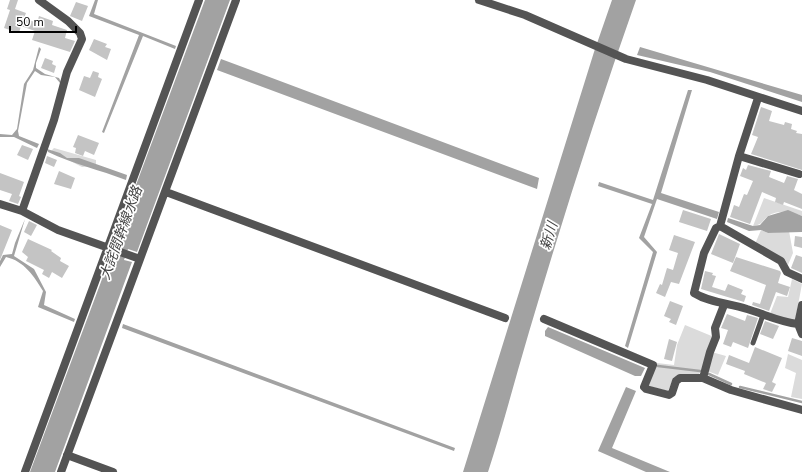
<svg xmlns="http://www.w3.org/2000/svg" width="802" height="472" font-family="'Nunito Sans','Noto Sans JP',sans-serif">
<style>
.green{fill:#dbdbdb}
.water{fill:#a2a2a2}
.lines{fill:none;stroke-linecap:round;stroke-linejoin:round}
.stream{stroke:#a2a2a2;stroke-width:2.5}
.building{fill:#c4c4c4}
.service{stroke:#545454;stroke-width:5}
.minor{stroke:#545454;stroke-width:8}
.tertiary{stroke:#545454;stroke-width:8}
.labels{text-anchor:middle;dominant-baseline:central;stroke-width:3.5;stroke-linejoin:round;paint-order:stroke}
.water-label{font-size:14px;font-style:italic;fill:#434343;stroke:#fff}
</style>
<rect width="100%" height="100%" fill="#fff"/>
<path class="green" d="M54,148l42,12v6l-14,1 -31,-16z
M764,198l38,13v5c-11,-4 -23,-7 -34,0 -6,5 -6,9 -15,10z
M761,230l7,3 21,-2 4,22 -5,12 -3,-5 -30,-16z
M792,279l10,5 -7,37 -25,-7 7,-18 11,1z
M685,325l29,12 -6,14 18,5 -8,19 -16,-6 -4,7 -24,1 -6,14 -20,-5 9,-23 17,2 3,-20z
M788,354l14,6v39l-11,-2 5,-24 -11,-5z"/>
<path class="water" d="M95,0h3l-4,14 82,32 -1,3 -32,-13 -39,97 -2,-1 37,-97 -50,-19z
M205,0h25l-93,252 -9,-3 -4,11 8,2 -77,210h-25l81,-217 8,2 4,-10 -9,-3z
M612,0h24c-39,110 -74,221 -107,332 -14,47 -26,94 -41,140h-25l131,-420z
M39,47l2,2 -5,14v5l9,6 14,4 2,4 -1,1 -5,-6 -14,-2 -6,-4 -8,12 -9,48 1,5 20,8 -2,4 -23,-11h-14v-3l12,1 5,-6 7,-45 9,-14z
M640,47l162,48v7l-92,-30 -73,-17z
M221,59l318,119 -2,11 -320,-119z
M688,90h4l-31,103 58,19 -2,7 -60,-20 -13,38 13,15 -29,96 -3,-2 28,-94 -14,-14 13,-34 -54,-18 1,-4 54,18z
M47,149l13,4 7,5h12l48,17 -1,5c-26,-10 -53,-16 -78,-28z
M788,210l14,6v16l-34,1 -7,-3 -12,1 -22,-9 1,-4 25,8 7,-1 8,-9z
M25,219l-11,37 20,13 12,23 -2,13 31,14 -1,3 -36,-15 5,-16c-9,-15 -19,-30 -37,-34l-6,10v-6l3,-6 9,-1 3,-11z
M123,324l332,124 -1,3 -332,-123z
M548,327l97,41 -4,8h-6l-90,-40v-5z
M626,387l10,4 -24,57 58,24h-24l-48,-21z"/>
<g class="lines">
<path class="stream" d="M658,366l42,5
M709,374l22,10
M740,387l62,15"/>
</g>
<path class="building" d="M10,0h8l-3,9 11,4 -2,5 13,5 2,-7 14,5 -1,4 15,5 -2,8 10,3 -5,11 -38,-12 3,-9 -14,-5 -2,7 -15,-5 6,-18 -3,-1z
M76,2l12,4 -6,15 -12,-5z
M94,39l13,5 -2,3 6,2 -4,11 -18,-10z
M45,58l8,3 -1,3 4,2 -2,7 -13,-5z
M93,71l6,2 -1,4 4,2 -7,18 -16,-7 5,-14 6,2z
M761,107l11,4 -3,10 15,4 1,-3 7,2 -1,5 6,2 -1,2 6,1v36l-51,-16 7,-17 -6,-2z
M78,135l21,8 -5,12 -9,-4 -2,5 -8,-3 1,-5 -3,-1z
M22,145l11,4 -5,11 -11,-5z
M47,156l10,4 -3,7 -9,-4z
M748,165l23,6 -2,6 15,6 3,-7 11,3 -4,11 8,4v15l-18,-7 -1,3 -8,-3 1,-4 -14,-6 -12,32 -20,-7 4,-12 5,2 5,-13 3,1 6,-14 -13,-5 3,-8 3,2z
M59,171l16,7 -4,11 -17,-5z
M0,173l24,9 -5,14 2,1 -3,7 -9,-3 3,-7 -12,-4z
M683,210l28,9 -4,12 -28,-9z
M29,221l8,4 -6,11 -7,-4z
M0,225l12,5 -12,30z
M719,234l21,10 -7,19 -22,-9z
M674,235l21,7 -16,42 -8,-2 -6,15 -9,-4 4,-9 2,1 5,-17 6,2 5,-17 -9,-3z
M795,236l7,1v11l-8,-2z
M28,239l24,11 -1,1 10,7 -1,3 9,5 -7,12 -10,-6 -3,6 -7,-4 2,-4 -18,-9 2,-4 -6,-5z
M796,255l6,2v16l-11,-5z
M736,257l44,14 1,2 -3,10 12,4 -3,9 -11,-4 -7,19 -17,-6 1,-3 7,2 6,-19 -36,-14z
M705,271l8,2 -1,2 4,1 -4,11 13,4 3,-7 15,6 -2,4 5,2 -2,6 -43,-13z
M670,301l13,5 -7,19 -7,-3 2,-3 -7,-3z
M727,314l18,7 2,-6 11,3 -10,30 -15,-6 -2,5 -8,-3 5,-14 -7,-2z
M765,321l14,5 -6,13 -13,-5z
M792,338l10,3v15l-14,-5z
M669,339l8,3 -5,19 -8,-2z
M755,347l27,11 -10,24 4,2 -4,8 -9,-3 3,-6 -22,-9 1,-3 -19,-7 3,-9 20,8z"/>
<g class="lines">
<path class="service" d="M753,343l10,-28"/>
<path class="minor" d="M758,98l-19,58 -19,70 -4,2 -12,25 -10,40c16,10 35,10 53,16 17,5 33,13 51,15
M739,156l60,18
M166,192l339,126
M0,204l22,7 36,19 82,29 96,-259
M22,211l32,-91 13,-48 15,-33 -2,-6 -12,-12 -29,-21
M720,226l61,35 6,11 15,7
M802,305l-4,19 4,10
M544,319l109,46 -9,22 2,2 23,6 3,-2 4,-12 4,-3h23l28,12 71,20
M703,378l7,-26 6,-15 -1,-9 9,-23
M67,455l46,17
M25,472l174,-472
M61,472l79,-213"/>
<path class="tertiary" d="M479,0l46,15 101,44 81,21 95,31"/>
</g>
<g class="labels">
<g class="water-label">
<text transform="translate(121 233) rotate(-70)">大詫間幹線水路</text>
<text transform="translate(549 236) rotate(-73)">新川</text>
</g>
</g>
<path d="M10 26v6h66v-6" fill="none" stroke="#000000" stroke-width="2"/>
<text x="16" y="26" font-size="12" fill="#000000" stroke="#ffffff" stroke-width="3" paint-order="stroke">50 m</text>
</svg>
